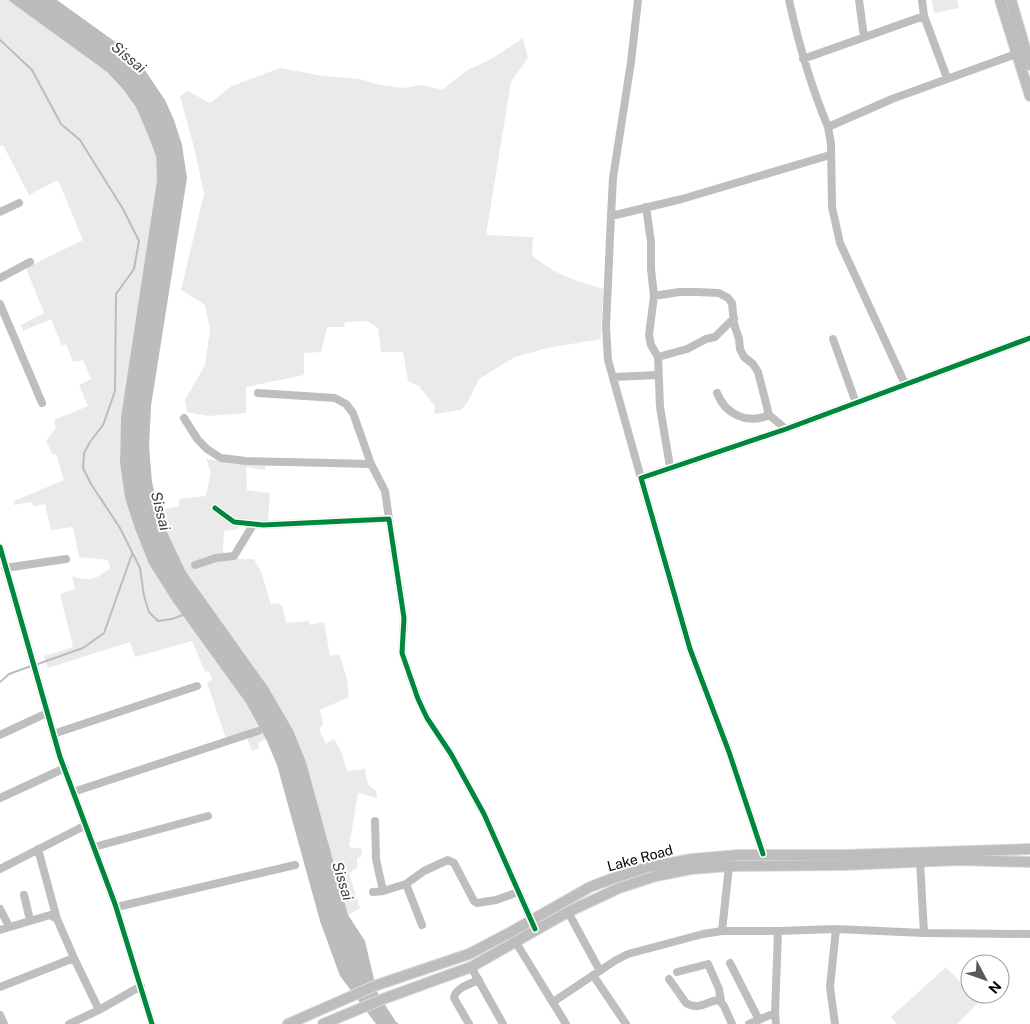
<svg xmlns="http://www.w3.org/2000/svg" width="1030" height="1024" font-family="'Public Sans',sans-serif">
<style>
.green{fill:#eaeaea}
.water{fill:#bcbcbc}
.lines{fill:none;stroke-linecap:round;stroke-linejoin:round}
.stream{stroke:#bcbcbc;stroke-width:2}
.major-casing{stroke:#dbdbdb;stroke-width:12}
.minor{stroke:#bebebe;stroke-width:8}
.major{stroke:#bdbdbd;stroke-width:10}
.cycleway-casing{stroke:#fff;stroke-width:8}
.cycleway{stroke:#00873e;stroke-width:5}
.labels{text-anchor:middle;dominant-baseline:central;stroke-width:4;stroke-linejoin:round;paint-order:stroke}
.street-label{font-size:14px;fill:#000;stroke:#fff}
.water-label{font-size:15px;font-style:italic;fill:#404040;stroke:#fff}
</style>
<rect width="100%" height="100%" fill="#fff"/>
<path class="green" d="M0,0h8l99,72 15,16 14,19 12,28 8,21 1,24 -36,237 -1,46 5,35 10,31 14,35 24,38 73,101 20,36 -8,4 1,5 -7,3 -5,-13 -19,6 -21,-61 5,-3 -3,-9 -4,1 -13,-31 -57,16 -5,-15 -82,26 -4,-12 29,-9 -13,-53 15,-5 -3,-13c18,6 23,4 38,-8l-2,-8 -29,-3 -6,-30 -22,3 -6,-26 -11,2 -3,-4 -17,3v-4l50,-21 -8,-26 -3,1 -7,-14 10,-13 -2,-8 34,-14 -9,-21 12,-6 -8,-19 -10,2 -7,-18 -4,2 -11,-27 -28,12 -2,-6 23,-12 -18,-45 57,-28 -25,-60 -29,15 -26,-50 -3,1z
M932,0h25l2,8 -25,5z
M523,38l5,20 -17,24 -25,153 47,2 -1,18c21,19 45,26 71,34l-2,50 -54,9 -32,9 -36,22 -12,24 -6,7 -27,4 1,-8 -16,-20 -11,-5 -5,-29h-22l-3,-24 -11,-7 -22,1 -1,5h-17l-6,25 -17,1v22l-58,12v26l-38,3 -21,-4 -2,-12 20,-35 5,-35 -5,-25 -24,-15 23,-96 -9,-43 -15,-55 8,-5 22,12 22,-17 48,-18 43,8 36,3 21,6 23,3 19,-3 20,5 24,-19 27,-13z
M206,459l60,7 -1,4 -19,-3 1,23 23,3 -2,30 -30,-4v10l-14,2 -1,21 15,7h16l7,13 10,32 7,-1 4,3 4,17 23,-2 1,4 14,-3 6,34 9,-2 8,25 2,18 -29,13 3,15 -4,4 7,15 8,-5 7,12 6,20 18,-2 3,15 8,7 1,7 -19,-5 -9,54 13,2 -1,8 -4,1v10l-8,5 11,35 -12,7 -42,-153 -13,-32 -25,-43 -82,-115 -20,-42 -6,-20 19,-4v-7l27,-3 5,-24z
M946,967l33,35 -22,22h-60l-6,-7z"/>
<path class="water" d="M8,0h49l64,46 21,20 23,34 9,20 8,25 5,33 -36,228 -2,40 3,36 4,17 10,31 20,42 82,115 25,43 13,32 42,153 17,26 12,51 19,30 3,2h-23l-36,-48 -20,-55 -43,-156 -11,-26 -20,-36 -73,-101 -24,-38 -14,-35 -10,-31 -5,-35 1,-46 36,-237 -1,-24 -8,-21 -12,-28 -14,-19 -15,-16z"/>
<g class="lines">
<path class="stream" d="M0,40l32,30 29,54 19,16 43,69 16,32 -5,28 -18,25 -1,97 -12,34 -13,17 -6,11 -1,15 8,16 29,44 20,40 4,28 5,16 9,9 14,-2 11,-4
M35,665l48,-17 21,-15 28,-79
M0,682l9,-8 22,-8"/>
<g class="major-casing">
<path id="major" d="M1000,0l30,96
M1011,0l19,65
M288,1024l89,-39 92,-31 40,-21 81,-46 21,-8 37,-12 44,-8 47,-4h106l185,-6
M323,1024l60,-25 88,-32 97,-55 51,-24 37,-12 35,-7 38,-3 115,-1 115,-5 71,2"/>
</g>
<path class="minor" d="M638,0l-7,62 -18,116 -2,38 71,-17 148,-44
M789,0c10,46 21,84 39,127
M859,0l5,37
M922,0l2,16 23,62
M803,59l121,-43
M646,207l5,35v27l3,27 -5,39 2,10 7,12 2,50 10,60
M0,212l19,-9
M611,216l-5,111 2,33 33,118
M0,278l30,-16
M654,296l25,-4h18l22,1 9,5 4,5 2,21 5,15 1,10 4,8 9,7 5,8 11,43 17,14
M0,304l42,99
M833,339l23,64
M658,357l29,-8 19,-10 9,-2 19,-19
M613,377l45,-2
M905,384l-65,-141 -8,-36 -1,-63 -3,-17 64,-28 124,-45
M258,393l77,5 11,6 7,9 18,51 14,27 4,28
M717,393c8,21 30,32 52,22
M184,418l14,22 9,9 14,9 25,3 125,3
M215,508l19,14 29,3 126,-6 15,99 -2,35 16,46 9,19 24,36 33,60 51,115
M0,547l60,210 55,147 37,120
M195,565l21,-7 18,-2 19,-31
M5,568l61,-9
M53,734l144,-48
M0,735l47,-22
M73,792l185,-61
M0,798l65,-30
M375,821l1,38 7,32
M94,847l114,-31
M38,849l19,70
M763,854l-34,-102 -39,-103 -49,-171 145,-49 244,-91
M920,861l4,72
M0,869l86,-44
M373,892l10,-1 23,-7
M24,895l6,25
M117,907l178,-42
M0,909l9,17
M568,912l32,59
M422,925l-16,-41 18,-13 24,-11 6,3 20,38 3,2 19,-3 22,-8
M0,930l50,-15 7,4 17,39
M722,931l7,-65
M515,941l51,83
M730,963l29,57
M471,967l32,57
M677,972l31,-8 11,25 2,12
M593,975l33,49
M669,979l17,24c12,8 21,-2 33,-3l5,6 8,18
M0,987l74,-29 25,52
M553,1002l63,-42 12,-6 75,-20 19,-3h56l58,-2 88,4 106,1
M0,1015l4,9
M69,1024l30,-14 42,-24
M469,1024l-15,-26c1,-10 16,-14 25,-18
M749,1024l26,-11
M776,1024l-1,-11 3,-82
M835,1024l-5,-37 6,-58"/>
<use href="#major" class="major"/>
<g class="cycleway-casing">
<path id="cycleway" d="M215,508l19,14 29,3 126,-6 15,99 -2,35 16,46 9,19 24,36 33,60 51,115
M0,547l60,210 55,147 37,120
M763,854l-34,-102 -39,-103 -49,-171 145,-49 244,-91"/>
</g>
<use href="#cycleway" class="cycleway"/>
</g>
<g class="labels">
<g class="street-label">
<text transform="translate(640 858) rotate(-15)">Lake Road</text>
</g>
<g class="water-label">
<text transform="translate(129 57) rotate(40)">Sissai</text>
<text transform="translate(161 511) rotate(76)">Sissai</text>
<text transform="translate(343 881) rotate(73)">Sissai</text>
</g>
</g>
<g transform="translate(985 979) rotate(131)"><circle r="24" fill="#ffffff" stroke="#999999"/>
<path d="M0-4L9 19L0 12L-9 19Z" fill="#595959"/>
<text y="-8" font-size="14" font-weight="bold" text-anchor="middle" fill="#000000">N</text>
</g>
</svg>
